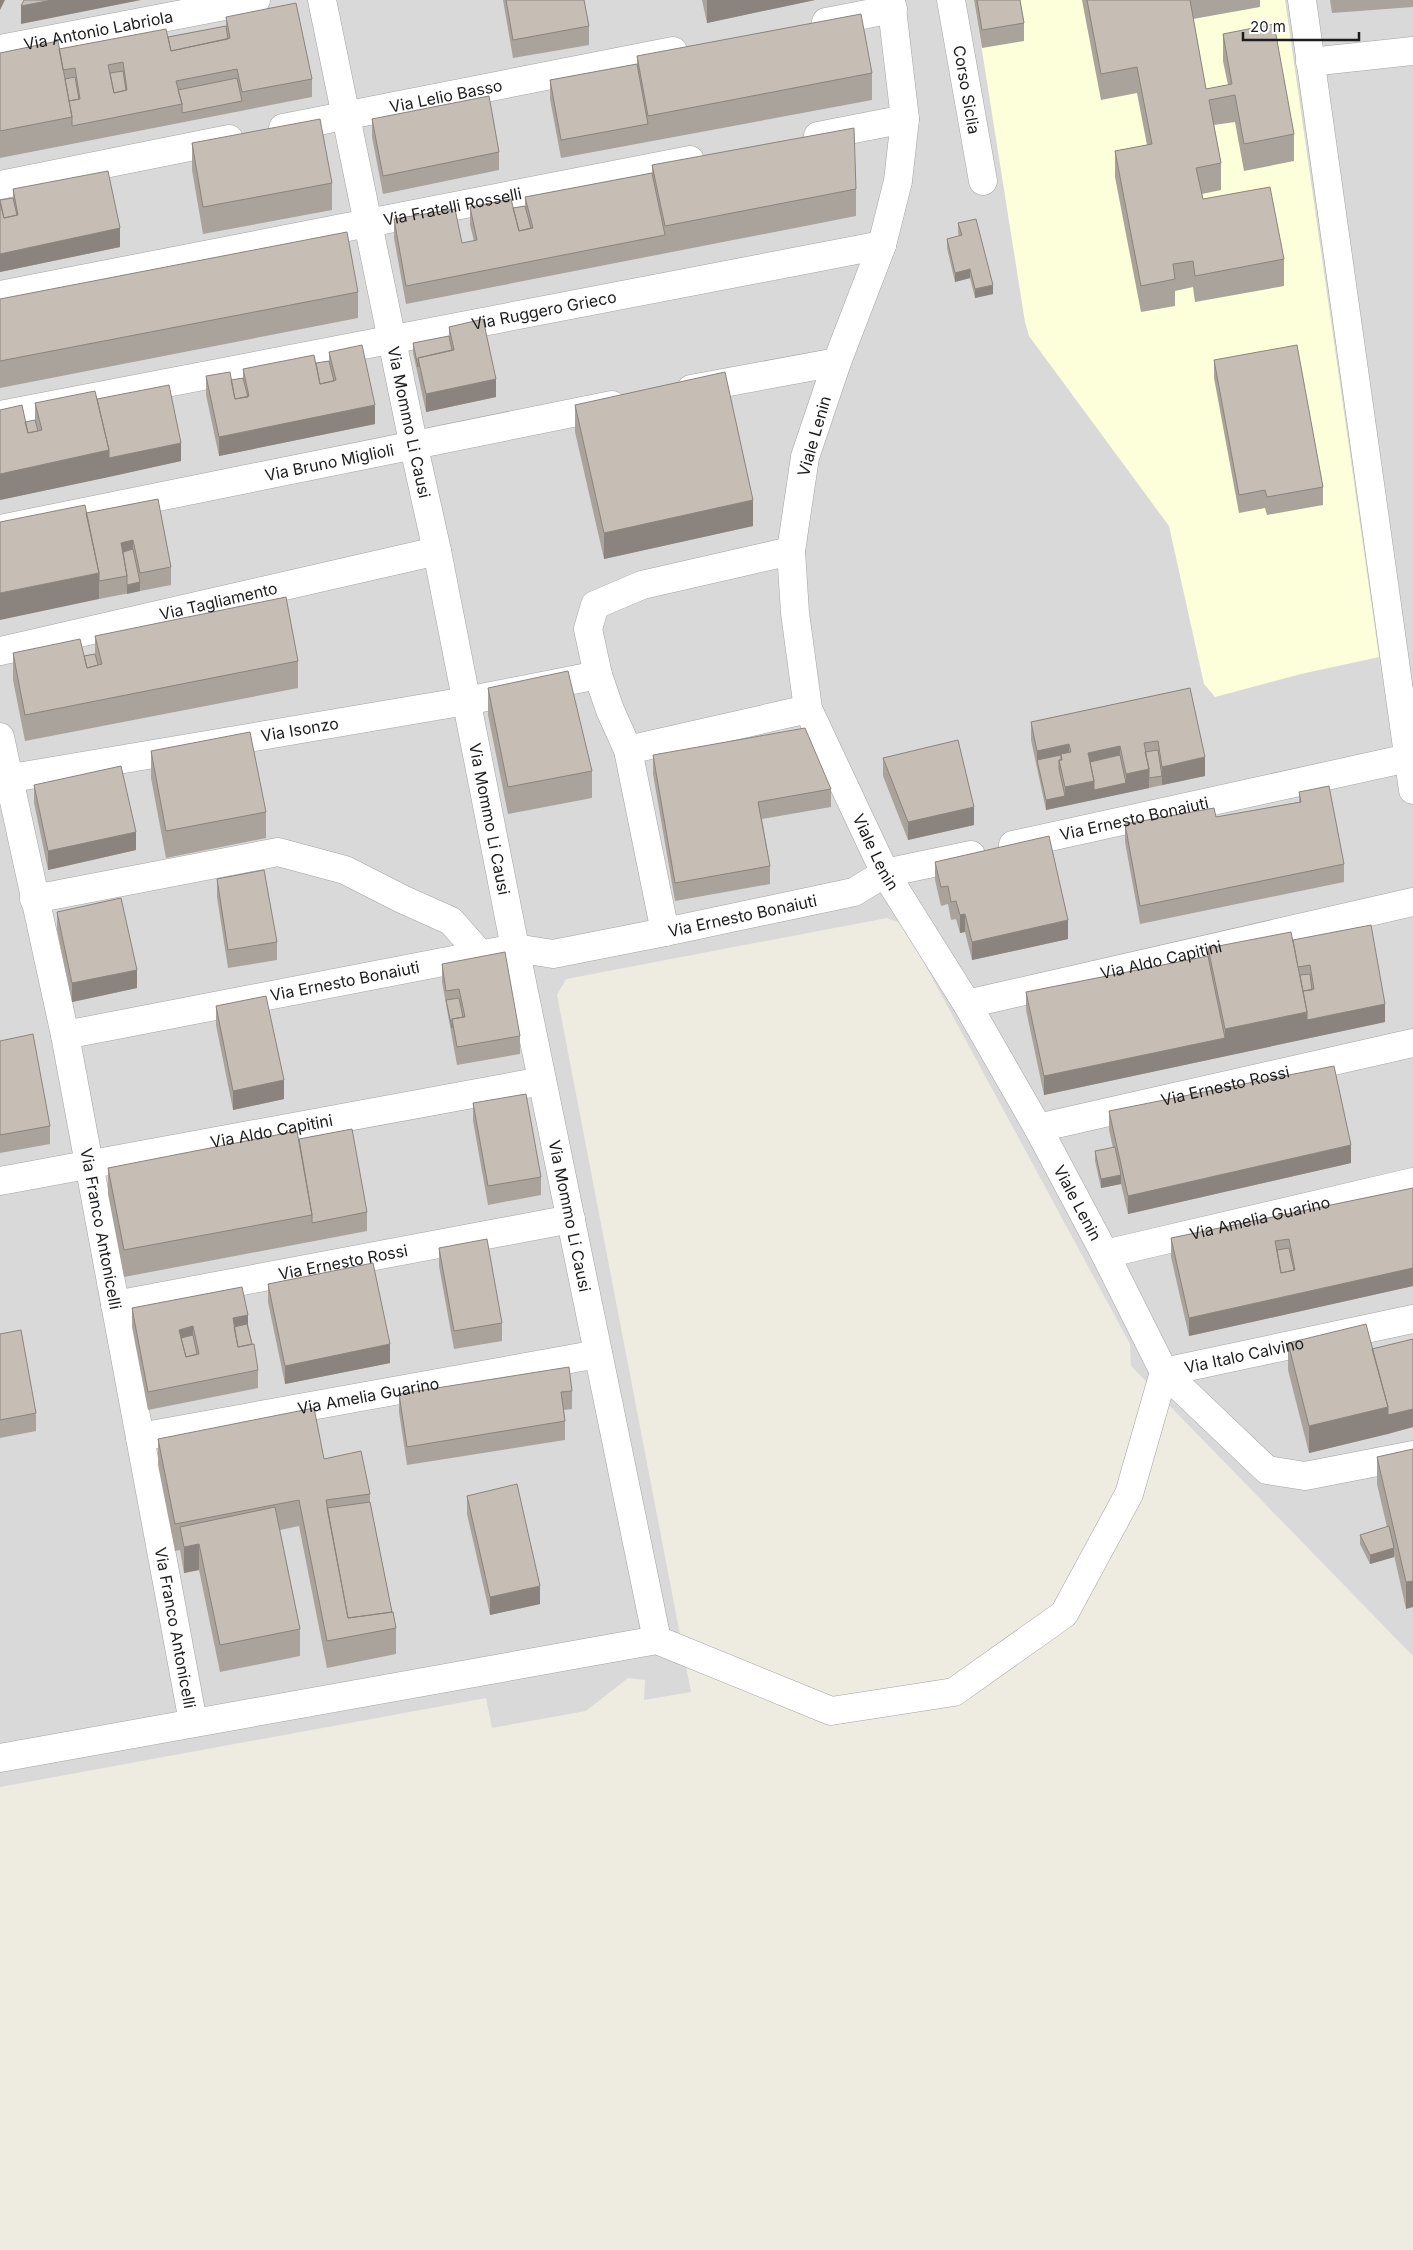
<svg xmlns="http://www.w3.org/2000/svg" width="1413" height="2250" font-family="Inter,sans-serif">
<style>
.residential{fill:#dad9d9}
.education{fill:#fcffd9}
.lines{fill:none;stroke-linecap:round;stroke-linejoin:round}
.minor-casing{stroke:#a3a3a3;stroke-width:29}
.minor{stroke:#fff;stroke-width:28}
.wall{fill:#aaa39b}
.shaded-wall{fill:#8b847e}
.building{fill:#c6bdb4;stroke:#8b847e;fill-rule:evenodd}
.labels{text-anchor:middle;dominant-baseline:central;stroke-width:5;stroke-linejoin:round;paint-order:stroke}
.street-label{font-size:16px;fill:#1c1c1c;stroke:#fff}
</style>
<rect width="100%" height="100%" fill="#eeebe1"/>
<path class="residential" d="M0,0h1413v1656l-282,-290 -1,-22 -227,-420 -16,-6 -321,61 -9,16 134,697 -47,8 1,-20 -17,-2 -42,33 -94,17 -6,-30 -486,89z"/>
<path class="education" d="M974,0h311l94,657 -78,17 -86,23 -11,-13 -35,-158 -140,-190 -4,-14z"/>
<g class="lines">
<g class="minor-casing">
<g id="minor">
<path id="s1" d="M322,0l92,447 23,104 78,397 142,692"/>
<path id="s2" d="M891,0l14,119 -7,62 -16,64 -45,117 -32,95 -14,94 4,62 13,96 77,164 82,131 71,124 67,126 59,118 103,98 38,6 108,-21"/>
<path id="s3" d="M951,0l32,181"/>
<path d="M1302,0l111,790"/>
<path d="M826,22l67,-13"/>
<path id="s4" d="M0,49l256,-49"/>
<path d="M1310,62l103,-11"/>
<path id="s5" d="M283,128l390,-77"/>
<path d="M818,136l87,-17"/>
<path d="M0,185l229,-46"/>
<path id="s6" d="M0,295l690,-135"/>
<path d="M691,389l146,-27"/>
<path id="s7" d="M0,415l882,-170"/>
<path id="s8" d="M0,529l612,-124"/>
<path id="s9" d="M0,651l437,-100"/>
<path id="s10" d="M0,737l65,298 128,687"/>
<path d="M628,750l180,-41"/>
<path id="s11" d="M0,780l466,-79 132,-26"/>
<path id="s12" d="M1013,845l400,-88"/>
<path d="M34,899l244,-47 67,18 57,29 49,22 30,34"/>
<path d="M665,932l-37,-182 -18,-40 -12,-35 -10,-46 7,-24 47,-20 149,-34"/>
<path id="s13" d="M967,1004l446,-102"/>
<path id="s14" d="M65,1035l450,-87 38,6 112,-22 189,-40 31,-19 86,-18"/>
<path id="s15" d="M1038,1128l375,-85"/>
<path id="s16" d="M0,1181l542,-100"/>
<path id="s17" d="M1105,1254l308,-72"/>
<path id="s18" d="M115,1305l456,-86"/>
<path id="s19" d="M140,1437l458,-83"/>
<path id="s20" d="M0,1758l657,-118 174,71 123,-19 110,-78 65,-120 35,-122 249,-53"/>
</g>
</g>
<use href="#minor" class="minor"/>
</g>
<path class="wall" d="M503,0h81l5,26v19l-76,13z
M702,0h113l-108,23z
M974,0h46l4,23v18l-42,7z
M1082,0h178v7l-67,12 13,70 22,-4 -5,-24v-27l71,100v27l-50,10 -9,-49 -21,3 7,38v27l-19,4 1,5 81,60v27l-89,16 -2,-15 -18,4v15l-34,6 -26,-135v-26l32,-6 -10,-52 -36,7z
M1330,0h83v7l-81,6z
M226,17l86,62v18l-312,61v-105l59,-4 109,-12 58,-11z
M637,56l235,17v27l-311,58 -11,-59v-19l87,-16z
M372,119l127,33v18l-116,24 -11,-57z
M192,143l140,40v27l-129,24 -11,-64z
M652,165l204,24v27l-450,88 -12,-66v-19l68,24 12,-2 -4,-16v-18l43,1 12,-2v-9l127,-24z
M13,189l107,58 -120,25 13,-74z
M958,223l35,71 -18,4 -5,-20 -15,4 -8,-34v-9l12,-3 -1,-3z
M358,292v26l-358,70v-89z
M449,327l47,70 -70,15 -13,-59v-10l36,-7z
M329,352l46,72 -156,32 -13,-61v-19l25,4 12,-2v-9l73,-6 13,-2z
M1214,360l109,127v18l-56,10 -2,-7 -26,5 -25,-135z
M97,399l84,62 -181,39 25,-78 10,-2v-17z
M575,405l178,121 -149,33 -29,-127z
M158,499l13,68v18l-72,14 -13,-86z
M95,636l203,25v27l-273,53 -12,-61v-27l71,3 11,-2z
M488,688l104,83v27l-84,16 -20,-99z
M1190,688l15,88 -159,34 -15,-70v-18z
M151,751l115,61v26l-100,20 -15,-80z
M653,755l178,34v18l-69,12 8,47v18l-95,17 -22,-127z
M883,758l91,67 -66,15 -25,-64z
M34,785l102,65 -88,20 -14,-67z
M1299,792l45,72v18l-204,42 -15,-82v-18l91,-7 83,-15z
M935,862l133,77 -96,21 -7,-28 -5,1 -4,-14 -5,1 -3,-16 -7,2 -6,-26z
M217,879l60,63v18l-49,8 -11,-71z
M57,912l80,76 -65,14 -15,-72z
M1293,940l92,82 -341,73 -18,-85v-18l182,-36v-8z
M442,964l78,72v18l-63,11 -15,-83z
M216,1006l68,93 -51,11 -17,-85z
M0,1041l50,85v18l-50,9z
M473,1103l68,74v18l-53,10 -15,-84z
M1109,1111l242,52 -223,51 -7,-30 -20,4 -6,-27v-10l18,-3 -4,-18z
M299,1139l68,73v19l-243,46 -16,-83v-26z
M1413,1188v98l-224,50 -18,-79v-19z
M439,1248l63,75v18l-48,8 -15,-83z
M268,1284l122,79 -105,21 -17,-82z
M132,1308l116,16 10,46v18l-110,22 -16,-83z
M0,1334l36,79v18l-36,7z
M1413,1339v88l-104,26 -21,-83v-27l84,6z
M572,1391v18l-8,1 1,11v19l-158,25 -8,-53v-18z
M158,1439l166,20 46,35v8l22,110 4,16v26l-69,14 -28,-142 -19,4 20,99v27l-80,16 -21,-102 -15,3 -4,-23 -5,1 -17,-86z
M1413,1449l-7,160 -12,-54v2l-24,7 -10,-20v-9l27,-8 -10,-43v-27z
M467,1496l73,108 -50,11 -23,-101z"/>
<path class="shaded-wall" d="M0,0h5l-5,10z
M52,0h89l-120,24v-18z
M707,0h108l-108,23z
M120,228v19l-120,25v-18z
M970,269v9l-15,4v-9z
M993,285v9l-18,4v-9z
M496,379v18l-70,15v-18z
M375,405v19l-156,32v-19z
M181,443v18l-72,16v-19z
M109,450v27l-109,23v-26z
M753,500v26l-149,33v-26z
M133,540v19l-10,2 -2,-18z
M99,573v26l-99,21v-27z
M140,582v9l-13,3v-9z
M1069,744v18l-8,-8 -2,6h-22v-9z
M1120,746v19l-30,6 -2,-18z
M1205,757v19l-43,9v-18z
M1149,769v19l-103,22v-10l19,-4v-9l29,-6 32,2v-9z
M974,807v18l-66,15v-18z
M136,832v18l-88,20v-19z
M965,914v18l-5,1v-18z
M1068,920v19l-96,21v-18z
M137,970v18l-65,14v-19z
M1385,1004v18l-341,73v-19l181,-38v-9l82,-17z
M284,1080v19l-51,11v-19z
M1351,1145v18l-223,51v-18z
M1121,1175v9l-20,4v-9z
M1413,1268v18l-224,50v-18z
M248,1315v18l-14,3 -1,-18z
M193,1326v18l-12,3 -2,-17z
M390,1344v19l-105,21v-18z
M1388,1407v27l-79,19v-27z
M1413,1409v18l-25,7v-19z
M199,1544v26l-15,3v-26z
M1394,1548v9l-24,7v-9z
M1413,1581v26l-7,2v-27z
M540,1586v18l-50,11v-18z"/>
<path class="building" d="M24,0h28l-31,6z
M506,0h78l5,26 -76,14z
M977,0h43l4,23 -42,7z
M1087,0h103l16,89 26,-5 -9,-50 51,-10 20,110 -50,10 -9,-49 -26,5 12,63 -25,5 7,31 67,-12 14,72 -89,17 -2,-15 -20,3 2,15 -34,7 -26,-135 37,-7 -15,-77 -36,7z
M296,3l16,76 -70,13 -5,-23 -61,12 6,23 -110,22v-9l-3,-16 11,-2 -5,-31 -12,2 -4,-21 107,-20 5,22 59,-13 -4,-21zM123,62l4,28 -13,3 -6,-28z
M861,14l11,59 -224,43 -11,-60z
M226,26l2,13 -57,12 -3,-14z
M58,41l14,76 -72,14v-78z
M637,64l11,60 -87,16 -11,-60z
M123,71l3,19 -12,3 -4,-20z
M75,77l4,22 -10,2 -4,-22z
M237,78l5,23 -60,12v-9l-4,-14z
M489,96l10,56 -116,24 -11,-57z
M320,119l12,64 -129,24 -11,-64z
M854,128l2,61 -191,37 -13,-61z
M108,171l12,57 -120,26v-51l4,15 14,-3 -5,-26z
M652,173l13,62 -259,51 -12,-67 61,-10 7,34 15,-3 -7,-33 41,-8 8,32 14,-3 -8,-31z
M13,198l4,17 -13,3 -4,-18z
M525,206l6,22 -12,3 -6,-23z
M976,219l17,66 -18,4 -5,-20 -15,4 -8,-34 15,-4 -4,-12z
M347,232l11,60 -358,69v-62z
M483,319l13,60 -70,15 -8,-36 36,-8 -5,-23z
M449,336l3,14 -34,8v9l-5,-24z
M362,345l13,60 -156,32 -13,-61 24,-4 5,27 14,-3 -6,-27 71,-14 6,29 16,-4 -7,-28z
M1297,345l26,142 -56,10 -2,-7 -26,5 -25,-135z
M329,361l5,20 -14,3 -4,-21z
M725,372l28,128 -149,33 -29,-128z
M243,378l5,19 -13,2 -4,-19z
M169,385l12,58 -72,15v-8l-12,-51z
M95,391l14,59 -109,24v-64l22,-5 6,28 14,-3 -7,-27z
M35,420l3,11 -10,2 -3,-11z
M158,499l13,68 -31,6 -7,-33 -12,3 6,33 -28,5v-8l-13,-60z
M85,505l14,68 -99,20v-71z
M133,549l7,33 -13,3v-9l-4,-24z
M286,597l12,64 -273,54 -12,-62 67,-14 7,29 15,-4 -7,-28z
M95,654l3,11 -11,3 -3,-12z
M568,671l24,100 -84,16 -20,-99z
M1190,688l15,69 -43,10 -4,-26 -14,2 5,26 -23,5 -6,-28 -32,7 6,28 -29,6 -6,-27h3l-1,-6 10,-2 -2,-8 -32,7 -6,-29z
M805,728l26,61 -73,13 12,64 -95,17 -22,-128z
M250,732l16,80 -100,19 -15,-80z
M958,740l16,67 -66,15 -25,-64z
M1158,750l4,26 -13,2v-9l-4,-17z
M1061,755v5h-2v9l6,27 -19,4 -9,-40z
M1120,755l6,28 -32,7v-9l-4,-19z
M121,766l15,66 -88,19 -14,-66z
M1329,786l15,78 -204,42 -15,-82 89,-16 2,9 85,-15 -2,-10z
M1049,836l19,84 -96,22 -7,-28 -5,1 -4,-14 -5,1 -3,-16 -7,1 -6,-25z
M264,870l13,72 -49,8 -11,-71z
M121,898l16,72 -65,13 -15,-71z
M1371,925l14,79 -78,16v-8l-4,-21 11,-2 -4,-24 -12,2 -5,-27z
M1291,932l16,80 -82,17 -17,-81z
M505,952l15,84 -63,11 -5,-28 13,-2 -6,-28 -13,2 -4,-27z
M1208,956l17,82 -181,38 -18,-84z
M1310,974l2,16 -9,1 -3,-16z
M266,996l18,84 -51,11 -17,-85z
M459,998l4,19 -11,2v9l-6,-28z
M33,1034l17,92 -50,9v-94z
M1334,1066l17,79 -223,51 -19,-85z
M526,1094l15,83 -53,9 -15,-83z
M352,1129l15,83 -55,11v-8l-13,-76z
M297,1131l15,84 -188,35 -16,-82z
M1115,1147l6,28 -20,4 -6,-28z
M1413,1188v80l-224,50 -18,-80zM1289,1239l6,31 -14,3 -6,-32z
M487,1239l15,84 -48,8 -15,-83z
M1289,1248l5,22 -13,3 -4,-23z
M373,1263l17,81 -105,22 -17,-82z
M242,1287l6,28 -15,3 5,29 16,-3 4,26 -110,22 -16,-84zM193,1326l6,28 -13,3 -7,-27z
M247,1324l5,20 -14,3 -4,-20z
M1366,1324l22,83 -79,19 -21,-83z
M21,1330l15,83 -36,7v-86z
M193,1335l4,19 -11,3 -5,-19z
M1413,1339v70l-25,6v-8l-16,-58z
M569,1367l3,24 -11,1 4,29 -158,26 -8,-53z
M314,1408l10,51 37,-8 9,43 -44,6 22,118 45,-6 3,16 -69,13 -28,-141 -124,24 -17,-85z
M1413,1449v132l-7,1 -29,-125z
M517,1484l23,102 -50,11 -23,-101z
M370,1502l22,110 -44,6 -21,-110z
M275,1507l25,122 -80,16 -21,-101 -15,3 -4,-20z
M1389,1526l5,22 -24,7 -10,-20z"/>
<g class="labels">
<g class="street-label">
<text stroke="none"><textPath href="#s4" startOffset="100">Via Antonio Labriola</textPath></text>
<text stroke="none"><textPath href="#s3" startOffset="91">Corso Siclia</textPath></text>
<text stroke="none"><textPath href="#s5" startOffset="166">Via Lelio Basso</textPath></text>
<text stroke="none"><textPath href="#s6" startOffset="461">Via Fratelli Rosselli</textPath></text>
<text stroke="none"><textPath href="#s7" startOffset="554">Via Ruggero Grieco</textPath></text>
<text stroke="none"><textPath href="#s1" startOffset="431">Via Mommo Li Causi</textPath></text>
<text transform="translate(814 436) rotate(-74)">Viale Lenin</text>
<text stroke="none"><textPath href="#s8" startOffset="336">Via Bruno Miglioli</textPath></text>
<text stroke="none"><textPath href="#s9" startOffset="224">Via Tagliamento</textPath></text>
<text stroke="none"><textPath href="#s11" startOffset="304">Via Isonzo</textPath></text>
<text stroke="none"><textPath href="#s12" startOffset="124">Via Ernesto Bonaiuti</textPath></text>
<text stroke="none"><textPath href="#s1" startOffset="836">Via Mommo Li Causi</textPath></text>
<text stroke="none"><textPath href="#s2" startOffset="886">Viale Lenin</textPath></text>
<text stroke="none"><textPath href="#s14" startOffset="690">Via Ernesto Bonaiuti</textPath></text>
<text stroke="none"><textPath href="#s13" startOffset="199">Via Aldo Capitini</textPath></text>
<text stroke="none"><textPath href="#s14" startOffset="285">Via Ernesto Bonaiuti</textPath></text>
<text stroke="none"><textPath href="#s15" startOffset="192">Via Ernesto Rossi</textPath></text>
<text stroke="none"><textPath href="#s16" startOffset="276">Via Aldo Capitini</textPath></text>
<text stroke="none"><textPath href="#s2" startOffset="1291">Viale Lenin</textPath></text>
<text stroke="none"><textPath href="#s1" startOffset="1241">Via Mommo Li Causi</textPath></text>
<text stroke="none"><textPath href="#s17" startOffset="159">Via Amelia Guarino</textPath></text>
<text stroke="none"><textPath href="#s10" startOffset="502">Via Franco Antonicelli</textPath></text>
<text stroke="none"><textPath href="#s18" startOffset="232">Via Ernesto Rossi</textPath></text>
<text stroke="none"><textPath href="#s20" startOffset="1460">Via Italo Calvino</textPath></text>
<text stroke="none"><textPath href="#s19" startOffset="232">Via Amelia Guarino</textPath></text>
<text stroke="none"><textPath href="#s10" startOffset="908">Via Franco Antonicelli</textPath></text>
</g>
</g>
<path d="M1243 32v8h116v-8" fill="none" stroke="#1c1c1c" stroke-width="2.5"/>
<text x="1250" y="32" font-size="15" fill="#1c1c1c" stroke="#ffffff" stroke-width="4" paint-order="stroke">20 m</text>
</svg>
